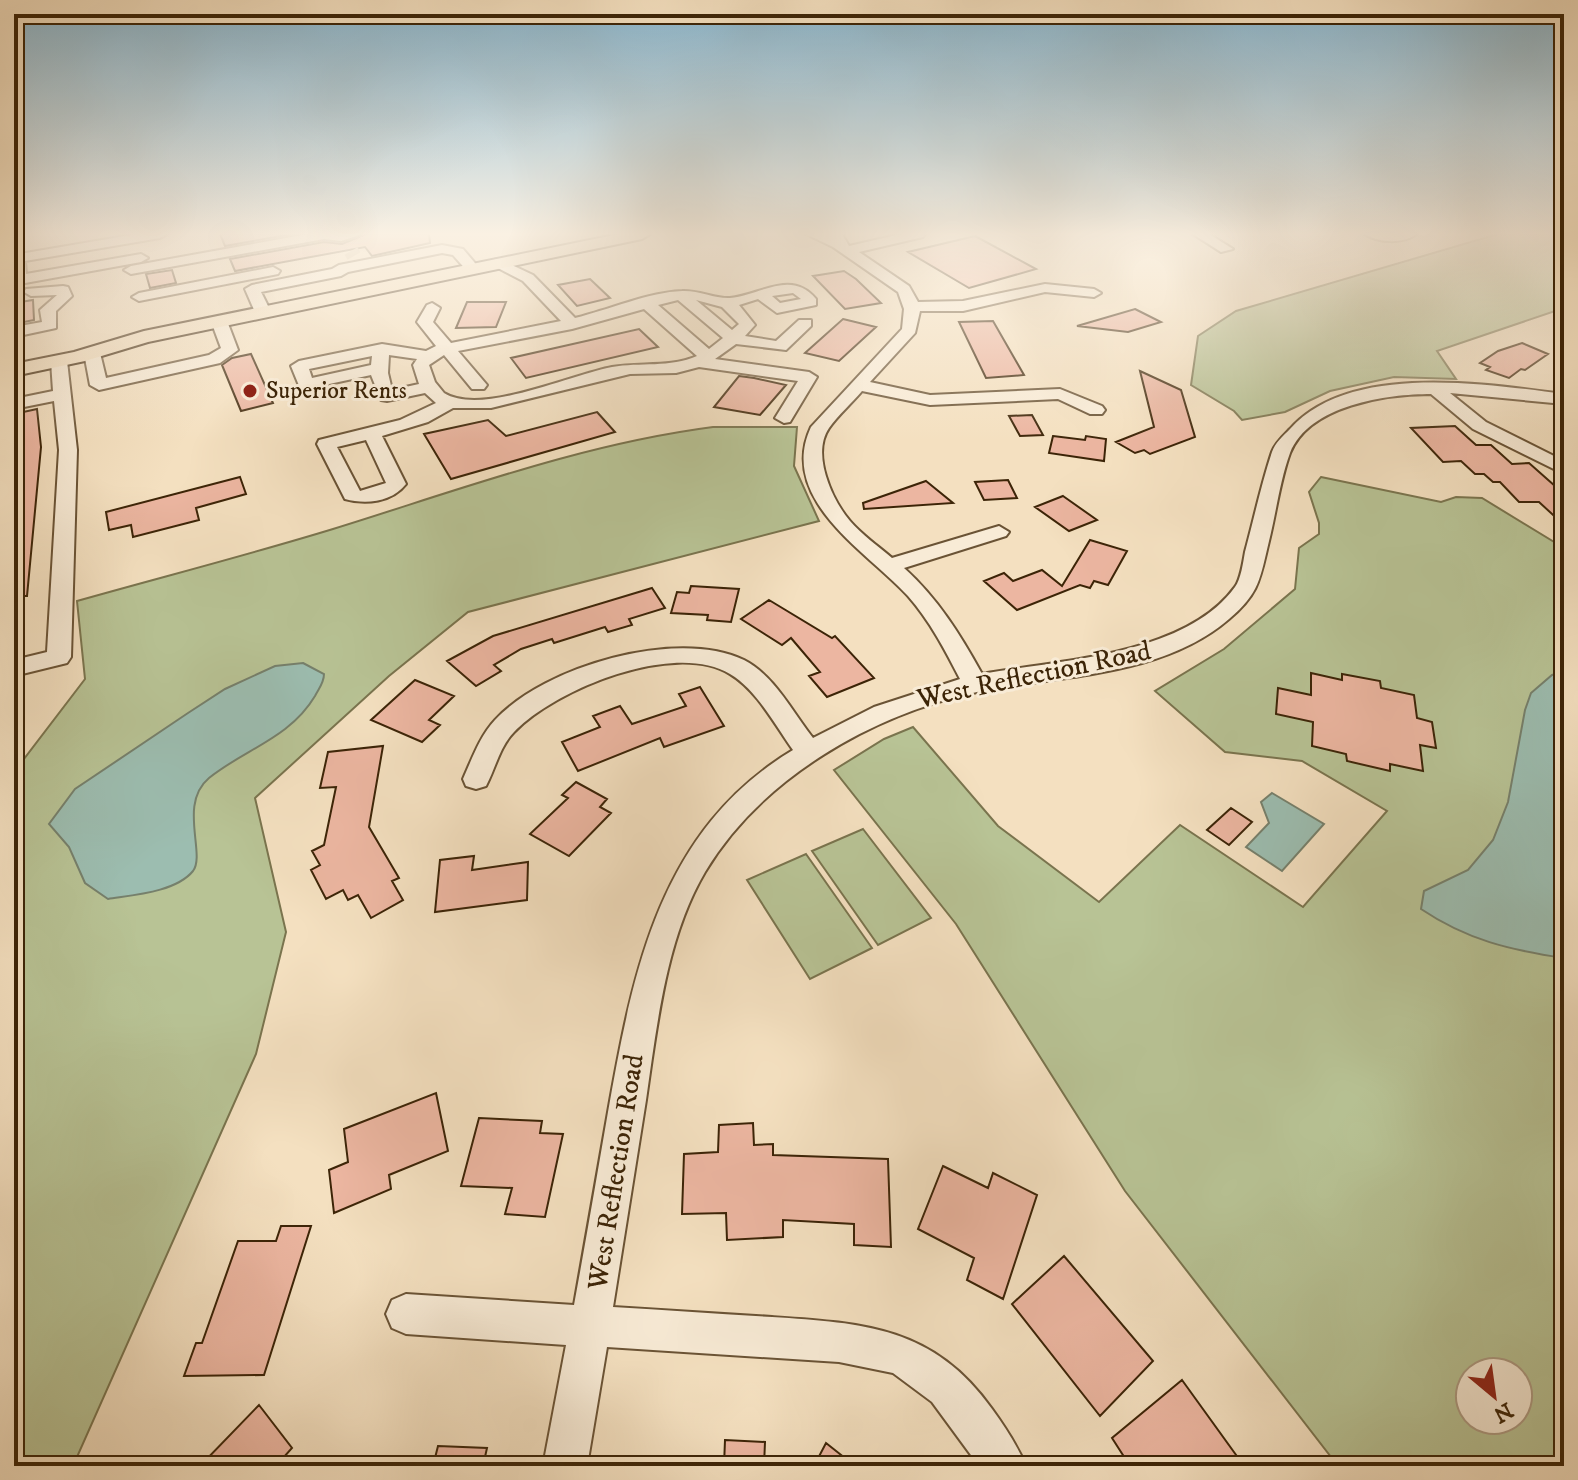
<svg xmlns="http://www.w3.org/2000/svg" width="1578" height="1480" font-family="'IM FELL DW Pica',serif">
<style>
.green{fill:#b8c395;stroke:#7a744e;stroke-width:2;fill-rule:evenodd}
.water{fill:#9cbdb0;stroke:#76806c;stroke-width:2}
.building{fill:#ecb6a1;stroke:#3c2407;stroke-width:2}
.lines{fill:none;stroke-linecap:round;stroke-linejoin:round}
.minor-tunnel{stroke:#cfba9b;stroke-width:15;stroke-dasharray:15 8;stroke-linecap:butt}
.minor-casing{stroke:#6a5335;stroke-width:4}
.major-casing{stroke:#3c2407;stroke-width:4}
.minor{fill:#f8ebd6;fill-rule:evenodd}
.major{fill:#f4e0c0;fill-rule:evenodd}
.poi-dot{fill:#8f2418;stroke:#f8ebd6;stroke-width:3}
.labels{text-anchor:middle;dominant-baseline:central;stroke-width:6;stroke-linejoin:round;paint-order:stroke}
.far-poi-label{font-size:24px;fill:#3c2407;stroke:#f8ebd6;text-anchor:start}
.street-label{font-size:28px;fill:#3c2407;stroke:#f8ebd6}
</style>
<rect width="100%" height="100%" fill="#f4e0c0"/>
<filter id="stains"><feTurbulence type="fractalNoise" baseFrequency=".0025" numOctaves="4"/><feColorMatrix values="0 0 0 0 .2 0 0 0 0 .09 0 0 0 0 .02 0 0 0 .5 -.17"/></filter>
<radialGradient id="worn" r=".72"><stop offset=".6" stop-color="#630" stop-opacity="0"/><stop offset="1" stop-color="#630" stop-opacity=".3"/></radialGradient>
<path class="green" d="M1498,234h66v74l-127,43 19,28 -62,-2 -64,14 -45,21 -43,8 -8,-9 -43,-26 7,-49 38,-25z
M713,427h84l-3,39 25,55 -351,91 -79,64 -134,122 31,134 -30,122 -183,412h-59v-694l71,-93 -8,-78c85,-24 171,-46 256,-72 126,-39 249,-85 380,-102z
M1321,477l120,25 15,-5 26,1 82,50v918h-226l-213,-275 -169,-267 -122,-154 50,-31 29,-12 85,99 101,76 81,-77 123,82 84,-96 -85,-50 -77,-9 -70,-61 69,-42 71,-60 4,-41 20,-14v-11l-10,-31zM1470,1372h48v48h-48z
M863,829l68,89 -53,27 -66,-94z
M806,854l66,94 -62,31 -63,-99z"/>
<path class="water" d="M303,663l21,11c0,9 -5,14 -9,22 -25,42 -70,53 -106,82 -31,26 -3,76 -16,93 -17,21 -60,24 -85,28l-23,-16 -16,-36 -20,-23 26,-35 113,-76 37,-24 50,-23z
M1564,672v286c-54,-8 -97,-18 -143,-49l3,-18 44,-21 25,-30 15,-38 17,-92 6,-17 21,-18z
M1272,793l52,31 -42,47 -36,-24 23,-24 -8,-21z"/>
<path class="building" d="M220,234h72l-67,12z
M366,234h63l1,9 -58,13 -7,-9 -130,24 -5,-12 94,-17 18,2z
M975,236l61,33 -67,19 -61,-36z
M172,270l4,13 -26,5 -4,-14z
M844,271l12,8 25,24 -36,6 -32,-33z
M590,279l20,19 -33,8 -19,-21z
M33,300l1,20 -20,4v-21z
M467,302h39l-10,25 -40,1z
M1135,309l26,13 -33,10 -51,-6z
M843,319l33,8 -37,34 -34,-8z
M993,321l31,54 -38,3 -27,-56z
M639,329l19,18 -132,31 -15,-20z
M1522,343l26,11 -23,16 -4,-1 -12,9 -23,-8 4,-3 -10,-4 18,-12z
M251,354l22,49 -32,8 -19,-46 10,-7z
M1140,371l41,19 14,47 -45,17 -6,-4 -9,3 -19,-11 38,-15z
M739,376l15,2 32,7 -26,30 -46,-8z
M37,409l4,38 -14,149h-13v-182z
M597,412l18,20 -164,47 -27,-45 64,-14 18,16z
M1032,415l11,20 -23,1 -11,-20z
M1455,426l21,19h15l21,19 17,-1 35,31v31l-25,-23h-20l-19,-20h-7l-9,-8h-9l-14,-13 -18,1 -32,-34z
M1053,436l32,4 1,-4 20,3 -2,22 -55,-8z
M240,477l6,17 -50,14 3,12 -66,17 -2,-12 -22,5 -3,-18z
M1008,480l9,18 -33,2 -9,-18z
M926,481l27,22 -89,6 -1,-6z
M1063,496l34,24 -28,11 -34,-24z
M1090,540l37,11 -19,34 -14,-4 -4,7 -10,-3 -63,25 -33,-29 20,-8 9,8 29,-11 20,16z
M691,586l48,3 -8,33 -24,-2 1,-5 -37,-2 6,-21 12,1z
M652,588l13,20 -36,11 3,6 -24,7 -3,-5 -51,16 -2,-4 -31,10 -27,16 7,6 -25,15 -29,-25 46,-25z
M769,600l63,38 3,-2 39,42 -47,19 -18,-21 11,-4 -29,-34 -9,7 -41,-26z
M1311,673l31,7v-6l38,7 1,7 33,7 3,23 15,4 4,26 -16,-3 3,26 -33,-7v7l-43,-10 -1,-7 -34,-8 1,-24 -37,-8 2,-26 33,7z
M415,680l39,16 -25,24 11,5 -18,17 -51,-22z
M700,687l24,39 -60,21 -4,-9 -82,33 -16,-29 38,-15 -7,-11 27,-10 12,18 54,-18 -7,-12z
M383,746l-14,81 30,51 -7,3 11,19 -32,18 -13,-23 -10,5 -5,-10 -17,9 -15,-29 9,-5 -8,-14 12,-6 12,-58 -16,1 8,-36z
M576,782l31,17 -7,8 11,6 -42,43 -39,-22 38,-36 -6,-3z
M1231,808l21,14 -23,23 -22,-15z
M474,856l-2,14 56,-8 -1,38 -92,12 5,-52z
M436,1093l12,58 -59,24 2,14 -57,24 -5,-43 19,-8 -4,-33z
M479,1118l63,3 -2,12 23,1 -18,83 -40,-3 7,-26 -51,-2z
M753,1123l1,22 19,-1v11l115,4 3,88 -37,-2v-21l-71,-4v17l-56,3 -1,-27 -44,1 2,-60 34,-2 1,-27z
M943,1166l45,22 5,-15 44,22 -34,104 -36,-19 7,-22 -56,-29z
M281,1226h30l-47,149 -80,1 12,-33h6l36,-102h38z
M1064,1256l89,105 -53,55 -88,-112z
M1182,1380l62,86h-114l-18,-28z
M259,1405l33,43 -16,18h-76z
M725,1440l40,2 -1,24h-40z
M826,1443l29,23h-41z
M438,1446l49,2 -4,18h-50z"/>
<g class="lines">
<path class="minor-tunnel" d="M351,251l3,5"/>
<g class="minor-casing">
<path id="minor" d="M137,234h30l-7,4 -135,23 1,13 115,-20 7,4 -7,4 -127,23v-30z
M308,234h55l-22,7 -17,-2 -193,35 -7,-4 7,-4z
M806,234h36l7,12 52,-12h24l-2,3 -64,15 50,34 9,16 45,-1 82,-17 49,5 7,4 -7,4 -49,-5 -82,19h-43l-5,22 -45,49 60,13 130,-6 42,17 3,4 -3,4h-12l-32,-15 -128,6 -68,-14c-10,12 -24,24 -33,37 -18,26 3,72 21,93 11,13 28,25 42,37l107,-32 10,6 -3,4 -102,32c34,31 56,66 78,106 76,-14 203,-18 253,-87 6,-8 8,-24 10,-35 9,-33 16,-67 27,-100 3,-9 11,-16 18,-23 59,-67 196,-45 274,-35v10l-114,-11 36,29 78,39v13l-91,-45 -42,-35c-44,0 -122,11 -141,59 -10,27 -14,60 -21,88 -9,37 -9,52 -40,78 -67,58 -169,56 -252,73 -104,22 -216,86 -272,180 -39,66 -48,153 -59,228 -11,69 -22,138 -33,207 53,3 106,7 159,10 92,6 162,10 220,92 13,18 25,36 34,57h-47l-47,-64 -39,-29 -54,-11 -232,-15 -20,119h-44l23,-121 -160,-11 -14,-6 -6,-14 6,-14 14,-6 168,11c12,-65 23,-129 34,-193 25,-141 52,-282 185,-362 -18,-25 -36,-60 -63,-76 -55,-34 -175,15 -216,58 -14,14 -19,37 -28,54l-10,3 -10,-3 -3,-7c9,-20 17,-43 32,-59 50,-54 182,-92 249,-60 30,15 49,53 69,78l61,-31 86,-28c-15,-29 -30,-58 -52,-83 -40,-44 -131,-96 -97,-169l91,-98 2,-20 -6,-17 -65,-45z
M1193,234h16l24,15 -12,3z
M1365,234h51c-12,10 -38,9 -51,0z
M442,245l21,4 17,20 -2,3h-10l-15,-17 -11,-2 -94,19 -7,4 -80,16 10,20 -8,5 -8,-5 -10,-23 7,-4 80,-16 7,-4z
M499,259l34,16 42,43c33,-8 75,-26 107,-27 16,-1 34,8 48,7 31,-3 61,-29 86,1v6l-39,8 -19,-14 -19,6 16,20 -10,11 31,5 23,-21h12v6l-25,24 -50,-6 -21,15 94,13 8,5 -27,45 -6,1 -9,-5 23,-37 -99,-14 -23,6 -46,1 -139,34h-38l-25,14 -46,14 24,48c-14,18 -40,21 -61,15l-28,-55 2,-4 81,-20 36,-17 -11,-10 -38,8 -6,-1 -10,-25 -65,14 -6,-1 -9,-22 8,-5 83,-17 44,7 10,-5 -19,-24 10,-17 5,-2 8,5 -7,14 18,21 110,-22 -38,-40 -29,-15v-6zM793,293l8,6 -21,4 -8,-7zM678,300l45,38 -14,11 -51,-44zM696,300l26,7 17,17 -7,6zM644,309l53,47c-27,12 -57,6 -85,11 -42,8 -131,49 -168,26l-9,-11 -6,-17 15,-10 28,34h12l3,-4 -29,-34 114,-22zM389,355l28,4 -4,6 6,19 -27,6 -4,-17zM372,356l-1,9 -59,13 -3,-9zM366,440l20,43 -26,8 -23,-44z
M273,267l7,4 -2,3 -139,27 -7,-4 7,-4z
M63,286l5,1 4,9 -16,15v17l-42,9v-10l28,-5 -2,-12 17,-15 -26,1 -7,-4 2,-3z
M219,316l8,5 11,29 -18,13 -121,27 -9,-5 -6,-32 2,-3h12l2,3 6,25 103,-23 12,-7 -10,-27z
M59,356l8,5 10,89 -6,207 -4,6 -53,13v-16l33,-8 12,-202 -5,-49 -40,8v-10l39,-8 -2,-30z"/>
</g>
<g class="major-casing">
<path id="major" d="M619,234h31l-8,5 -494,103 -63,19 -71,15v-12l60,-12 70,-21z"/>
</g>
<use href="#minor" class="minor"/>
<use href="#major" class="major"/>
</g>
<linearGradient id="sky" x2="0" y2="1"><stop stop-color="#89b8d2"/><stop offset="0.53" stop-color="#faf1e3"/><stop offset="1" stop-color="#faf1e3" stop-opacity="0"/></linearGradient>
<rect width="1578" height="441" fill="url(#sky)"/>
<circle class="poi-dot" cx="250" cy="391" r="8"/>
<g class="labels">
<g class="far-poi-label">
<text x="266" y="391">Superior Rents</text>
</g>
<g class="street-label">
<text transform="translate(1034 675) rotate(-12)">West Reflection Road</text>
<text transform="translate(616 1172) rotate(-81)">West Reflection Road</text>
</g>
</g>
<rect width="1578" height="1480" fill="none" stroke="#f4e0c0" stroke-width="48"/>
<rect x="16" y="16" width="1546" height="1448" fill="none" stroke="#3c2407" stroke-width="4"/>
<rect x="24" y="24" width="1530" height="1432" fill="none" stroke="#3c2407" stroke-width="2"/>
<g transform="translate(1494 1396) rotate(151)"><circle r="38" fill="#f8ebd6" stroke="#ad9b83" stroke-width="2"/>
<path d="M0-6L14 30L0 20L-14 30Z" fill="#8f2418"/>
<text y="-12" font-size="22" font-weight="bold" text-anchor="middle" fill="#3c2407">N</text>
</g>
<rect width="100%" height="100%" filter="url(#stains)"/>
<rect width="100%" height="100%" fill="url(#worn)"/>
</svg>
